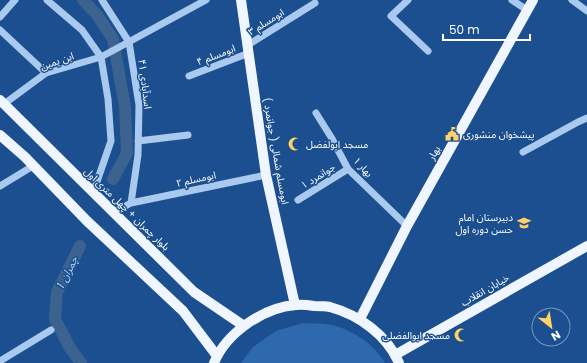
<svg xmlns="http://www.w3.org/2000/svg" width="587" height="363" font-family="Poppins,'Noto Sans Arabic',sans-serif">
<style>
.green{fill:#2e69ad}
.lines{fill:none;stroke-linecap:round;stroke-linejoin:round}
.canal{stroke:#3c6290;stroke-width:12}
.minor{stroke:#a9c9ee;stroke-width:7}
.major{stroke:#f0f6ff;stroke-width:10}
.labels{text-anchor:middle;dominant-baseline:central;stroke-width:3;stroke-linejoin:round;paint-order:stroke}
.street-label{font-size:10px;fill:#fff;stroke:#1b4f8f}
.poi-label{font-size:10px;fill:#fff;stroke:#1b4f8f;text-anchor:start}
.water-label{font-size:11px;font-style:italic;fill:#b5d3f5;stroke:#1b4f8f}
</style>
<rect width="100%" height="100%" fill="#1b4f8f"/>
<path class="green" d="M303,323c10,1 20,0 29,2 21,5 42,19 53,38h-144l12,-16 23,-16z"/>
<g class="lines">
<path class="canal" d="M83,0l14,15 16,24 12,68 2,46 -14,26
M80,246l-23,46 -2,27 15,29 11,15"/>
<path class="minor" d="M47,0l35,30 19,27 7,42 3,42 -18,52
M102,0l27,42 10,63 -1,50 -7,48
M408,0l-17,16 37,35
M512,0l15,10
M572,0l15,11
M0,17l15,-17
M0,30l46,43
M248,45l67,-42
M189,76l60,-23
M4,104l42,-31 55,-16 105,-57
M316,113l15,24 17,32 59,57
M138,141l50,-6
M523,152l55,-30 9,-4
M0,186l33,-20
M298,200l50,-31
M114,212l17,-9 135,-28
M0,361l51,-31"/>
<path class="major" d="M241,0l25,175 29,130
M0,100l194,192 50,34
M0,135l25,22 62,64 96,90 34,45
M360,319l47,-93 126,-226
M395,355l192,-109
M214,363c12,-30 50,-56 82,-58 6,-1 12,0 18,1 5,0 11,0 16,1 29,8 57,28 69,56"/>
</g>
<defs>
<g id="civic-bare" transform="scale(1.08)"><path d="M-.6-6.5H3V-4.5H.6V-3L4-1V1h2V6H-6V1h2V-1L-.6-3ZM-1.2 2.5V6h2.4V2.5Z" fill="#ffd166" stroke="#1b4f8f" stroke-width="2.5" paint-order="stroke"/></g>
<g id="mosque-bare" transform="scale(1.08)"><path d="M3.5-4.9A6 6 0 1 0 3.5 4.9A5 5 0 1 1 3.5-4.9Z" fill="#ffd166" stroke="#1b4f8f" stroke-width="2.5" paint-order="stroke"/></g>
<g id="school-bare" transform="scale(1.08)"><path d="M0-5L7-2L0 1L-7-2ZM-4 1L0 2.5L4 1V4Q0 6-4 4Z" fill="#ffd166" stroke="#1b4f8f" stroke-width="2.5" paint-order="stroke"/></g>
</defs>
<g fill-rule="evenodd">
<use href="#civic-bare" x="452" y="134"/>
<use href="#mosque-bare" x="295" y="144"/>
<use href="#school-bare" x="524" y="223"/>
<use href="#mosque-bare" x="461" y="335"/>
</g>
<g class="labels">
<g class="street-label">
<text transform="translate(266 22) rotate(-32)">ابومسلم ۳</text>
<text transform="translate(216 55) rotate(-21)">ابومسلم ۴</text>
<text transform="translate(57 61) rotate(-19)">ابن یمین</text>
<text transform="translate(145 84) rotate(83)">اسدآبادی ۴۱</text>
<text transform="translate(276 151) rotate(80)">ابومسلم شمالی ( جوانمرد )</text>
<text transform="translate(434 153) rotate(-61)">بهار</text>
<text transform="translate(363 167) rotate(48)">بهار ۱</text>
<text transform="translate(318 176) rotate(-32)">جوانمرد ۱</text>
<text transform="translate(196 179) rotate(-12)">ابومسلم ۲</text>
<text transform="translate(127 209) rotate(44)">بلوار چمران + چهل متری اول</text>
<text transform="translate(485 290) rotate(-30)">خیابان انقلاب</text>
</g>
<g class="poi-label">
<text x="463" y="134">پیشخوان منشوری</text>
<text x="306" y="144">مسجد ابولفضل</text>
<text x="513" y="217" text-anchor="end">دبیرستان امام<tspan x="513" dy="12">حسن دوره اول</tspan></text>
<text x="450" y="335" text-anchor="end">مسجد ابوالفضلی</text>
</g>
<g class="water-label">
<text transform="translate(67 272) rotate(-64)">چمران 1</text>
</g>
</g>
<g transform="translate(551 327) rotate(150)"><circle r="19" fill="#1b4f8f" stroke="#7695bc"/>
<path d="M0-3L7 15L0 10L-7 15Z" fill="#ffd166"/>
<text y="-6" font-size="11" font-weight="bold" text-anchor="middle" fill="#ffffff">N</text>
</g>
<path d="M443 34v6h87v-6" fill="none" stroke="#ffffff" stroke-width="2"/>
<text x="449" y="34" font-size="12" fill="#ffffff" stroke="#1b4f8f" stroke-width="3" paint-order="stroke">50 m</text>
</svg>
